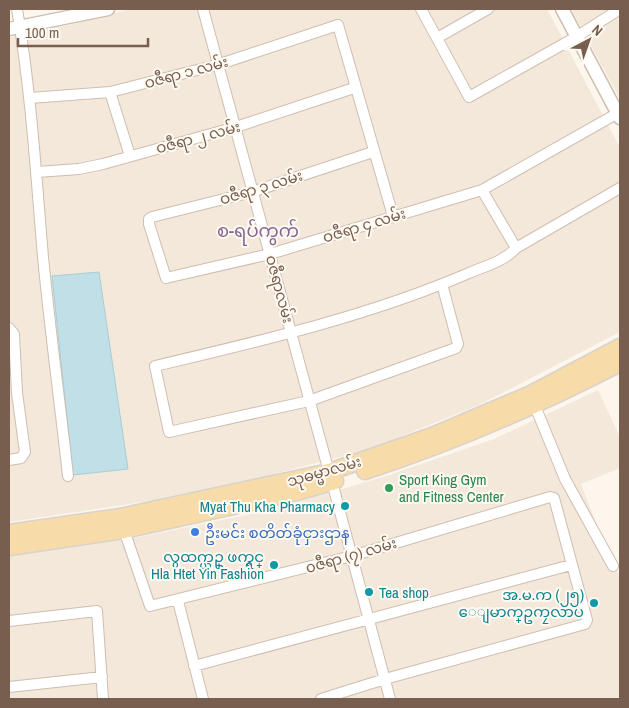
<svg xmlns="http://www.w3.org/2000/svg" width="629" height="708" font-family="'Archivo Narrow','Noto Sans Myanmar',sans-serif">
<style>
.residential{fill:#f4e8da}
.water{fill:#c0dfe6;stroke:#a6ced7}
.lines{fill:none;stroke-linecap:round;stroke-linejoin:round}
.minor-casing{stroke:#cebeb1;stroke-width:12}
.tertiary-casing{stroke:#cebeb1;stroke-width:15}
.primary-casing{stroke:#d9d2ce;stroke-width:19}
.minor{stroke:#fff;stroke-width:10}
.tertiary{stroke:#fff;stroke-width:12}
.primary{stroke:#f7dba8;stroke-width:16}
.leisure-dot{fill:#2e9e5b;stroke:#fefaf2;stroke-width:2}
.culture-dot{fill:#0f9aa8;stroke:#fefaf2;stroke-width:2}
.shop-dot{fill:#3f7fe0;stroke:#fefaf2;stroke-width:2}
.labels{text-anchor:middle;dominant-baseline:central;stroke-width:4;stroke-linejoin:round;paint-order:stroke}
.street-label{font-size:15px;fill:#775e4f;stroke:#fefaf2}
.leisure-label{font-size:15px;fill:#27864d;stroke:#fefaf2;text-anchor:start}
.culture-label{font-size:15px;fill:#0d838f;stroke:#fefaf2;text-anchor:end}
.shop-label{font-size:15px;fill:#366cbe;stroke:#fefaf2;text-anchor:start}
.quarter-label{font-size:18px;fill:#856692;stroke:#fefaf2}
</style>
<rect width="100%" height="100%" fill="#fcf6ec"/>
<path class="residential" d="M130,9h417l73,139v184l-141,73 -109,44 -173,45 -188,28v-485l61,-12z
M571,9h49v90z
M598,390l22,47v31l-39,16 29,75 10,18v122h-611v-144l115,-15 151,-31 114,-34 105,-36z"/>
<path class="water" d="M99,272l29,197 -55,6 -21,-199z"/>
<g class="lines">
<g class="minor-casing">
<path id="minor" d="M17,9c14,82 19,165 26,248 7,73 17,146 25,219
M203,9l126,463
M421,9l48,88 107,-60 44,-28
M437,38l51,-29
M110,92l20,64
M30,98l80,-6 107,-27 121,-40 55,191
M373,152l-121,40 -100,25 -3,2v5l17,54 104,-24 212,-64 136,-77
M37,172l42,-3 24,-5 133,-37 118,-39
M482,190l34,58
M442,284l16,60 -2,4 -147,53 -140,31 -14,-66c106,-25 214,-50 314,-93 16,-7 36,-12 47,-25l104,-60
M9,328l5,6 3,59 8,59 -4,6 -12,2
M535,406l30,73 48,87
M332,482l58,217
M124,530l26,76 202,-50 198,-59 4,1 33,122 -2,4 -200,55 -64,20
M178,601l25,98
M9,621l88,-10 6,88
M194,666l377,-101
M9,687l93,-10"/>
</g>
<g class="tertiary-casing">
<path id="tertiary" d="M562,9l58,109
M9,29l99,-20"/>
</g>
<g class="primary-casing">
<path id="primary" d="M365,471c88,-29 172,-65 255,-108
M9,533l111,-16 209,-45 103,-36 99,-42 89,-47
M9,547l115,-17 169,-37 42,-12"/>
</g>
<use href="#minor" class="minor"/>
<use href="#tertiary" class="tertiary"/>
<use href="#primary" class="primary"/>
</g>
<circle class="leisure-dot" cx="389" cy="488" r="5"/>
<g class="culture-dot">
<circle cx="345" cy="506" r="5"/>
<circle cx="274" cy="565" r="5"/>
<circle cx="369" cy="592" r="5"/>
<circle cx="594" cy="603" r="5"/>
</g>
<circle class="shop-dot" cx="195" cy="532" r="5"/>
<g class="labels">
<g class="street-label">
<text transform="translate(186 72) rotate(-15)">ဝဇီရာ ၁ လမ်း</text>
<text transform="translate(198 137) rotate(-15)">ဝဇီရာ ၂ လမ်း</text>
<text transform="translate(261 187) rotate(-17)">ဝဇီရာ ၃ လမ်း</text>
<text transform="translate(364 225) rotate(-17)">ဝဇီရာ ၄ လမ်း</text>
<text transform="translate(280 289) rotate(75)">ဝဇီရာလမ်း</text>
<text transform="translate(324 471) rotate(-16)">သုဓမ္မာလမ်း</text>
<text transform="translate(351 555) rotate(-16)">၀ဇီရာ (၇) လမ်း</text>
</g>
<g class="leisure-label">
<text x="399" y="479">Sport King Gym<tspan x="399" dy="17">and Fitness Center</tspan></text>
</g>
<g class="culture-label">
<text x="335" y="506">Myat Thu Kha Pharmacy</text>
<text x="264" y="556">လွထက္ယဥ္ ဖက္ရွင္<tspan x="264" dy="17">Hla Htet Yin Fashion</tspan></text>
<text x="379" y="592" text-anchor="start">Tea shop</text>
<text x="584" y="594">အ.မ.က (၂၅)<tspan x="584" dy="17">ေျမာက္ဥကၠလာပ</tspan></text>
</g>
<g class="shop-label">
<text x="205" y="532">ဦးမင်း စတိတ်ခုံငှားဌာန</text>
</g>
<g class="quarter-label">
<text x="258" y="230">စ-ရပ်ကွက်</text>
</g>
</g>
<rect width="629" height="708" fill="none" stroke="#775e4f" stroke-width="20"/>
<g transform="translate(589 40) rotate(41)" stroke="#fefaf2" stroke-width="4" paint-order="stroke">
<path d="M0-4L9 19L0 12L-9 19Z" fill="#775e4f"/>
<text y="-8" font-size="14" font-weight="bold" text-anchor="middle" fill="#775e4f">N</text>
</g>
<path d="M18 38v8h130v-8" fill="none" stroke="#775e4f" stroke-width="2.5"/>
<text x="25" y="38" font-size="15" fill="#775e4f" stroke="#fefaf2" stroke-width="4" paint-order="stroke">100 m</text>
</svg>
